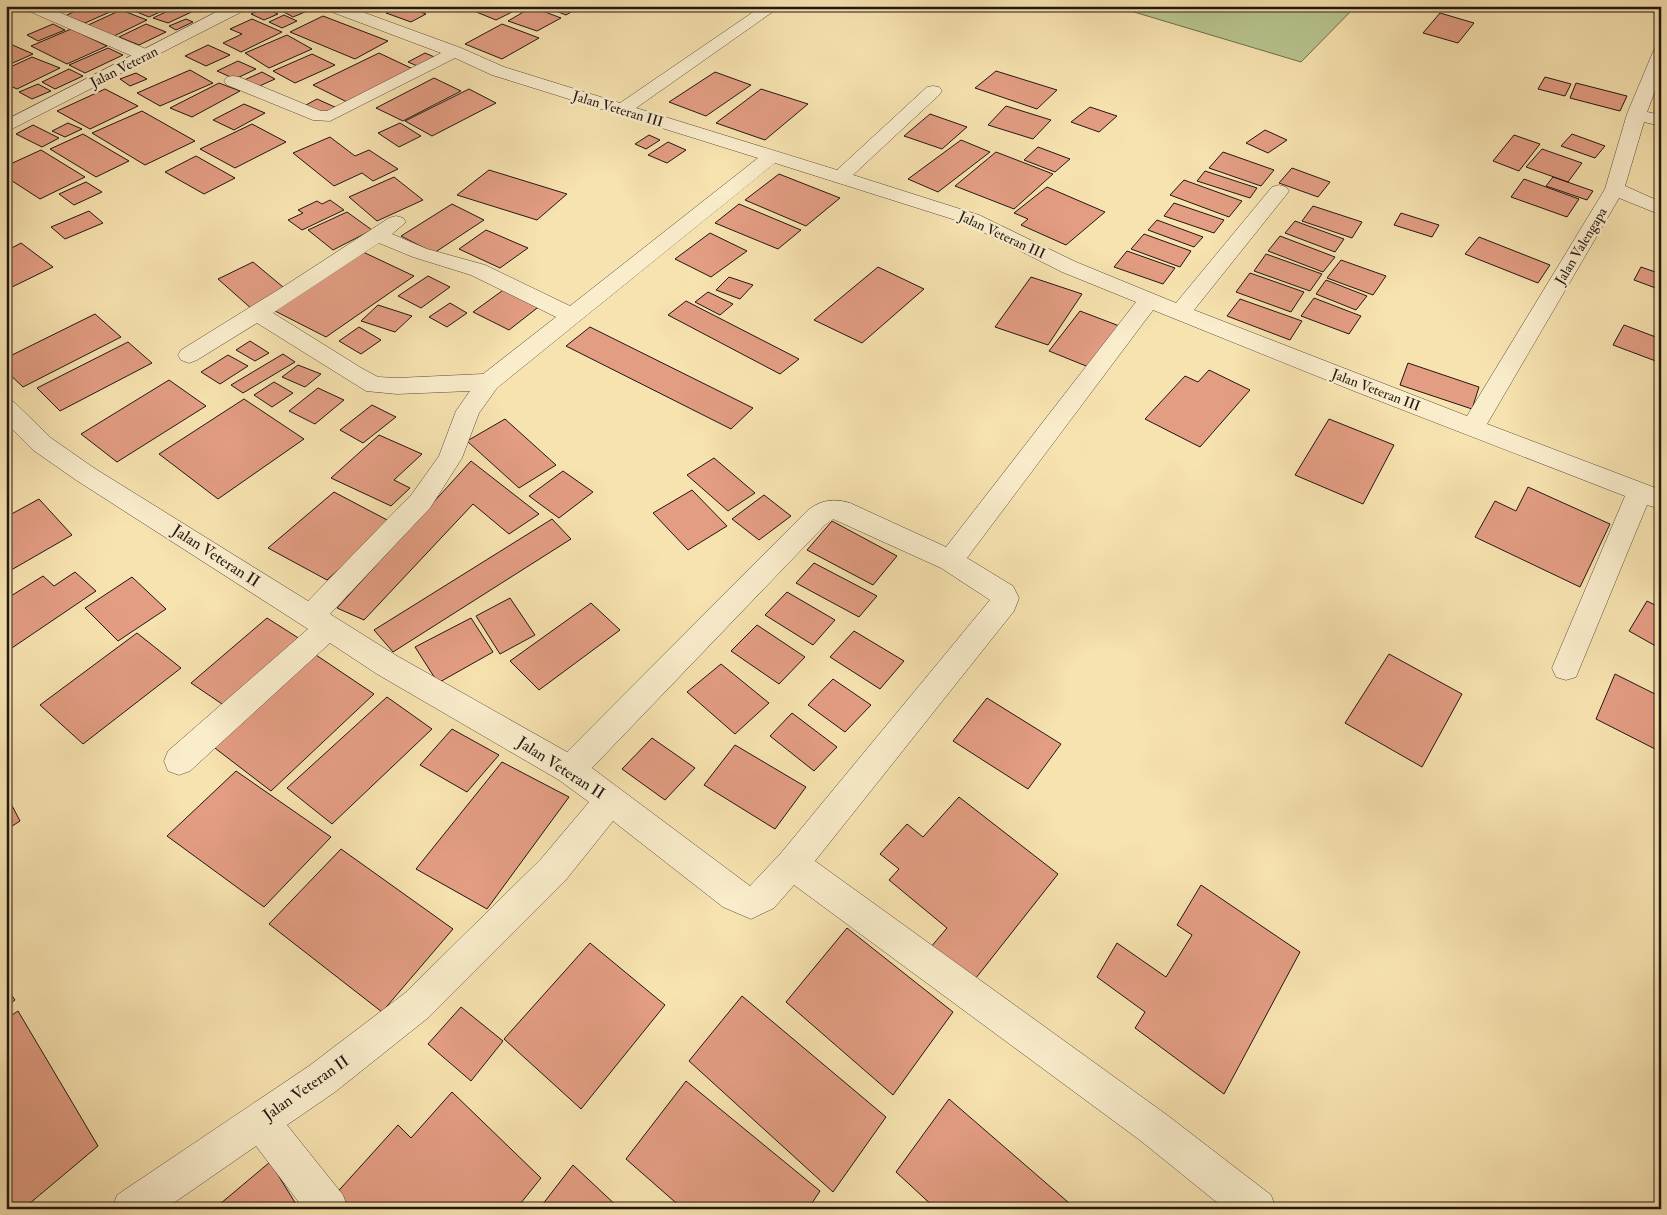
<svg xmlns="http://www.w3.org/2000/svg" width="1667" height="1215" font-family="'IM FELL Double Pica',serif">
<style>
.green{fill:#b8c58f;stroke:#6d6e50}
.building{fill:#e39d83;stroke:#221612}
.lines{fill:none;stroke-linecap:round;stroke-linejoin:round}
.minor-casing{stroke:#57493a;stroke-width:1}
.tertiary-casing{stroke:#57493a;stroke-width:1}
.minor{fill:#faedcc;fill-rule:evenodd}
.tertiary{fill:#faedcc;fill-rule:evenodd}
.labels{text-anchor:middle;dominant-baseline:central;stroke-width:5;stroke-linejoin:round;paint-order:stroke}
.far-street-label{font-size:14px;fill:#221612;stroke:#faedcc}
.street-label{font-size:16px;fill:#221612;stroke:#faedcc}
</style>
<rect width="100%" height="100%" fill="#f7e3b0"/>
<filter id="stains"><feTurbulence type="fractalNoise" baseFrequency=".004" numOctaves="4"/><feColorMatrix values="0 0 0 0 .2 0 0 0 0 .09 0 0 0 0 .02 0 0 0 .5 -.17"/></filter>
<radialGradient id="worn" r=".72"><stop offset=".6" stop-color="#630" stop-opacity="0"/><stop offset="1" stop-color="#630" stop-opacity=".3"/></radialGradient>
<path class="green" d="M1114,6h242l-55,56z"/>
<path class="building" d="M86,6h13l13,5 -27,12 -20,-7z
M141,6h32l-24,11 -17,-7z
M178,6l22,2 -32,15 -15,-5z
M273,6h34l5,3 -19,8z
M364,6h26l-12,6z
M400,6h5l21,8 -15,8 -25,-9z
M476,6h44l2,1 -26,13 -27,-11z
M543,6h38l-15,9z
M1630,6h31v1l-4,6z
M532,7l29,11 -24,13 -29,-10z
M265,8l13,6 -14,6 -13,-6z
M121,10l26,10 -35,17 -26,-11z
M1440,13l34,10 -16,20 -35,-10z
M284,15l13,6 -15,7 -13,-6z
M323,16l65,25 -33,18 -65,-27z
M186,19l7,3 -17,8 -7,-4z
M252,19l30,13 -41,20 -18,-9 19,-9 -12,-5z
M53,24l12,6 -27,11 -11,-6z
M146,24l20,8 -27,13 -20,-8z
M502,24l37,14 -37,21 -37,-15z
M71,29l36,17 -40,18 -36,-18z
M287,35l25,14 -43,19 -24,-15z
M6,43h2l25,11 -27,12z
M208,45l22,10 -24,11 -21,-10z
M108,48l15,7 -38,18 -16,-8z
M379,53l34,16 -66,33 -34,-17z
M425,53l14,6 -17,9 -14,-6z
M312,54l23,11 -40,18 -22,-12z
M32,57l28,11 -43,21 -11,-5v-15z
M238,61l18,8 -21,10 -18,-8z
M69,69l14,7 -28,13 -13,-7z
M190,70l23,13 -53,23 -23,-13z
M996,71l61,19 -20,19 -62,-21z
M262,72l13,7 -20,9 -13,-7z
M715,72l36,13 -45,31 -37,-14z
M136,73l11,6 -17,7 -10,-7z
M1545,77l26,7 -6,12 -27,-7z
M434,78l27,13 -58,30 -27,-13z
M219,83l21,8 -48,26 -22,-9z
M1576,83l51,13 -7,15 -50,-13z
M38,84l13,7 -19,8 -13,-7z
M105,89l33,17 -48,23 -33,-18z
M469,89l27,14 -64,33 -27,-15z
M761,89l47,15 -43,36 -49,-17z
M317,99l20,9 -12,6 -19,-9z
M244,104l21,9 -31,17 -21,-10z
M1006,106l45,14 -18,19 -45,-14z
M1090,107l27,9 -18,16 -28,-10z
M142,111l53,30 -50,24 -53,-32z
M930,114l37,13 -25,22 -38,-13z
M68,123l14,6 -17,8 -13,-6z
M400,123l21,13 -22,11 -21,-14z
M252,124l34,18 -51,26 -35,-19z
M33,125l26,13 -17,9 -26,-13z
M1265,130l22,10 -19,13 -22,-10z
M83,134l46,27 -33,16 -46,-28z
M1572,134l33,12 -10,12 -34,-12z
M649,135l11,5 -14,9 -11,-5z
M1514,135l26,9 -21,27 -26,-10z
M330,137l25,19 14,-6 29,19 -25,12 -11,-8 -28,13 -41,-33z
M961,140l29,12 -52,40 -30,-13z
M668,142l18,8 -19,13 -19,-8z
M1038,147l32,12 -15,13 -31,-12z
M1542,149l40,14 -14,19 -42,-15z
M41,150l44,27 -45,22 -34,-22v-11z
M996,152l57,22 -39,35 -59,-23z
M1223,152l51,18 -13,16 -52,-18z
M196,156l39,22 -31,16 -39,-22z
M1292,168l38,14 -12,15 -39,-14z
M489,170l78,24 -30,26 -80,-25z
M1205,171l52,17 -7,10 -53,-17z
M779,174l61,24 -34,28 -61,-26z
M394,177l29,23 -46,21 -28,-24z
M1553,177l40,14 -6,9 -41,-14z
M1524,179l55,20 -12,18 -56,-20z
M1184,180l58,21 -13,16 -59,-22z
M86,182l16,10 -28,13 -15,-11z
M1047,187l58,25 -39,33 -45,-20 7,-6 -14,-6z
M330,200l14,10 -42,20 -14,-10 15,-7 -5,-3 19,-9 5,3z
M1174,203l50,17 -10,13 -50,-17z
M452,204l32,16 -50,33 -33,-17z
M739,204l62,26 -23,19 -63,-26z
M1313,206l49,16 -10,16 -50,-17z
M89,211l14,12 -38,16 -14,-12z
M347,212l25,18 -39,20 -25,-20z
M1401,213l38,12 -7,12 -38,-12z
M1157,220l46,17 -9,10 -46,-17z
M1295,221l49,18 -9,13 -50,-19z
M486,230l42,18 -28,20 -41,-19z
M710,233l37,18 -36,26 -36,-18z
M1144,234l47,17 -11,16 -49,-18z
M1280,236l55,21 -12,15 -55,-21z
M1479,237l71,28 -12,18 -73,-29z
M21,243l32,24 -41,20 -6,-5v-31z
M1127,251l48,17 -12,16 -49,-17z
M363,252l51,24 -88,61 -51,-26z
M1266,254l56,20 -12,17 -56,-20z
M1341,260l45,16 -13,19 -46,-17z
M253,262l36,30 -36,18 -35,-31z
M878,267l46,22 -62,54 -48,-23z
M1641,267l20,7v16l-27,-10z
M1250,273l54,19 -13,20 -55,-20z
M428,276l22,11 -29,21 -23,-12z
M729,277l24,8 -13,14 -24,-9z
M1031,277l51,17 -34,51 -53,-18z
M1326,280l41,16 -11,14 -40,-16z
M506,288l35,17 -32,25 -36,-18z
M708,292l25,12 -13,11 -25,-13z
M1314,298l47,18 -12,18 -48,-18z
M1240,299l62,22 -12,19 -63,-24z
M686,301l113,58 -19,15 -112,-59z
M450,303l17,10 -20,14 -18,-10z
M378,305l34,11 -17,16 -34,-11z
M1080,311l42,16 -31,41 -42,-17z
M95,314l26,23 -98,50 -17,-16v-13z
M1624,325l37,14v24l-48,-18z
M359,327l22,13 -20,14 -22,-13z
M590,327l163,81 -22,21 -165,-83z
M250,341l19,12 -14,8 -19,-11z
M128,342l24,21 -92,48 -23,-23z
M283,354l12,8 -52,31 -12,-8z
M228,355l20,11 -28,18 -19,-12z
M1408,363l71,24 -7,22 -72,-24z
M298,365l23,9 -16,13 -23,-10z
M1209,370l41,20 -50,57 -55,-28 40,-43 13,6z
M169,380l37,26 -89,56 -36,-28z
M274,382l19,11 -21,14 -18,-12z
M318,388l26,12 -29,24 -26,-13z
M244,399l60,40 -86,60 -59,-45z
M372,405l24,12 -33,26 -23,-13z
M505,419l51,46 -37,23 -52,-47z
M1329,419l65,26 -31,59 -68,-29z
M379,435l43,19 -28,26 16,8 -19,18 -60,-28z
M714,458l41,35 -27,18 -41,-36z
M471,461l68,53 -30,20 -36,-30 -109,116 -27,-12z
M563,471l30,21 -34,26 -30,-22z
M1528,487l82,37 -30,63 -105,-50 20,-36 21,10z
M692,490l35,36 -39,24 -35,-37z
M334,492l57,30 -64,58 -59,-32z
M764,495l27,21 -32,24 -27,-21z
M39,499l33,36 -66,38v-56z
M552,519l19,20 -178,113 -19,-22z
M832,521l65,35 -24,29 -66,-35z
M814,563l63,33 -18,21 -63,-34z
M75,572l21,19 -90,61v-53l37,-23 11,10z
M132,577l34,32 -48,32 -33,-33z
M787,592l48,28 -22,25 -48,-30z
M510,598l25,37 -35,19 -24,-38z
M1647,601l14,7v41l-32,-18z
M591,603l29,27 -81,60 -29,-29z
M267,618l33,21 -75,67 -34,-23z
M471,618l22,34 -55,31 -23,-36z
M757,625l48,32 -26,27 -48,-33z
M854,631l50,30 -24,28 -50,-32z
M137,633l44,35 -98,76 -43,-39z
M310,651l64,43 -103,97 -64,-49z
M1389,654l73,40 -40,73 -77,-44z
M721,664l48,39 -34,31 -48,-42z
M1615,674l46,23v55l-65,-33z
M833,679l38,26 -26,27 -37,-27z
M387,697l45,32 -100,95 -45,-36z
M987,698l74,46 -33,45 -75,-48z
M792,713l45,34 -23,24 -44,-35z
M452,729l47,26 -32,37 -47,-27z
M652,738l43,30 -30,32 -43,-31z
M735,745l71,42 -31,42 -71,-44z
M502,762l67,35 -82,112 -71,-40z
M236,771l95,66 -67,70 -97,-71z
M6,794l14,27 -14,9z
M959,797l99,77 -86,109 -42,-35 17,-20 -58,-48 10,-11 -19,-15 27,-30 16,13z
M341,849l112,80 -71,83 -113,-88z
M1201,885l99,67 -76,142 -89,-66 10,-16 -48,-35 20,-34 49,34 26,-42 -15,-10z
M847,928l106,84 -60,83 -107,-93z
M590,943l75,62 -84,104 -77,-70z
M6,987l9,13 -9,7z
M742,996l144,121 -53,75 -144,-131z
M461,1007l42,34 -32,40 -43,-37z
M18,1011l80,135 -75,63h-17v-190z
M686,1081l134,110 -12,18h-125l-57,-50z
M452,1092l89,86 -25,31h-174l-10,-11 66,-73 13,13z
M949,1099l127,110h-140l-40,-37z
M270,1162l29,47h-85z
M573,1165l47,44h-81z"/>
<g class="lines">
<g class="minor-casing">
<path id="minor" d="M22,6h22l107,45 2,4 -2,4h-12l-115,-50z
M322,6h24l115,42 43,19 116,36 142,-97h19l-145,102 201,62 90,-83 6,-1 6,1 3,4 -3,4 -86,80 126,40 97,47 100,41 96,-116 7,-2 7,2 3,4 -3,4 -92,115 273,106 138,-227 22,-75 26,-62 2,-4 6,-1v28l-14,37 14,3v11l-17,-4 -19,64 36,16v13l-42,-17 -132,226 174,66v19l-14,-4 -71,172 -10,3 -10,-3 -4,-9 73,-172 -271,-105 -201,-81 -186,248 46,28 6,12 -5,13 -199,250 352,254 104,80 5,14h-51l-84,-68 -347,-256 -20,23 -23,11 -28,-12 -110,-86 -48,60 -136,136 -94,75 -48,33 56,70 5,14h-44l-48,-63 -91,63h-53l5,-14 192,-129 96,-73 136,-134 48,-57 -30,-22 -182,-106 -47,-31 -140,128 -11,4 -11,-4 -4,-10 4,-10 140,-122 -232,-149 -43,-30 -27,-27v-23l8,2 37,36 43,30 214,133 104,-107 27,-38 17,-45 14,-20 -73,3 -31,-3 -109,-68 -60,37 -8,3 -8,-3 -3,-5 3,-5 105,-65 103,-67 7,-2 7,2 3,4 -14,12 35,15 58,16 85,41 188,-148 -266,-83 -37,-17 -125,63 -17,-1 -86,-35 -3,-4 3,-4 6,-1 6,1 82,34h6l114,-58 -117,-44zM775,163l190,60 97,49 74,30 -190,245 -96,-44c-16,-5 -30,-3 -43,8l-240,241 -170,-96 -67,-42 100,-106 32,-50 17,-45 18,-25zM379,243l34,14 58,18 85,42 -73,57 -86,4 -19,-1 -15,-8 -90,-56zM833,519l108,49 49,32 -209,253 -31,33 -158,-118 233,-243z"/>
</g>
<g class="tertiary-casing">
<path id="tertiary" d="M228,6h21l-2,3 -241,123v-12z"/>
</g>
<use href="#minor" class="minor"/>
<use href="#tertiary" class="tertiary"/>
</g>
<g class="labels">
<g class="far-street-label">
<text transform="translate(124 67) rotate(-27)">Jalan Veteran</text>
<text transform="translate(618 109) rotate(17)">Jalan Veteran III</text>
<text transform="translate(1002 235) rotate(25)">Jalan Veteran III</text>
<text transform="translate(1581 246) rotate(-59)">Jalan Valengapa</text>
<text transform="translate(1376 390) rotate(21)">Jalan Veteran III</text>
</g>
<g class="street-label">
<text transform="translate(216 556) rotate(33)">Jalan Veteran II</text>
<text transform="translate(561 768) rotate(33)">Jalan Veteran II</text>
<text transform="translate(306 1088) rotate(-35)">Jalan Veteran II</text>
</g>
</g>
<rect width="1667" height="1215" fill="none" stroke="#f7e3b0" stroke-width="25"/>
<rect x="8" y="8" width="1652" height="1200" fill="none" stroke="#221612" stroke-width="2.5"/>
<rect x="12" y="12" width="1642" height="1190" fill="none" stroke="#221612"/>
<rect width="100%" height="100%" filter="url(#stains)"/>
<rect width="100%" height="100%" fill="url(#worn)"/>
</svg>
